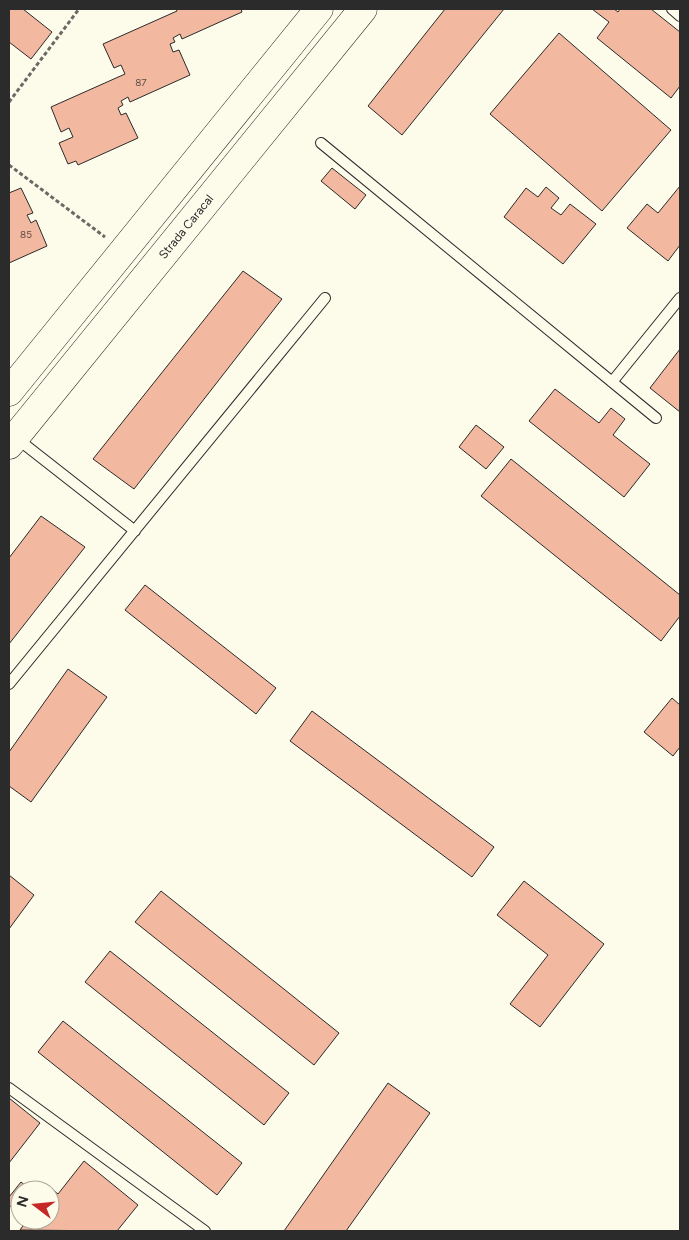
<svg xmlns="http://www.w3.org/2000/svg" width="689" height="1240" font-family="Figtree,sans-serif">
<style>
.building{fill:#f2b8a0;stroke:#2b2b2b}
.lines{fill:none;stroke-linecap:round;stroke-linejoin:round}
.lane-casing{stroke:#2b2b2b;stroke-width:12}
.secondary-casing{stroke:#2b2b2b;stroke-width:29}
.path{stroke:#6a6964;stroke-width:3;stroke-dasharray:4 2.5;stroke-linecap:butt}
.lane{stroke:#fdfbea;stroke-width:10}
.secondary{stroke:#fdfbea;stroke-width:28}
.labels{text-anchor:middle;dominant-baseline:central;stroke-width:4;stroke-linejoin:round;paint-order:stroke}
.number-label{font-size:10px;fill:#5d4e48}
.street-label{font-size:12px;fill:#2b2b2b;stroke:#fdfbea}
</style>
<rect width="100%" height="100%" fill="#fdfbea"/>
<path class="building" d="M9,9h14l29,23 -21,27 -22,-17z
M176,9h65l1,3 -60,27 -2,-5 -7,4 2,4 -5,2 3,8 6,-2 11,25 -60,27 -2,-5 -7,4 2,4 -5,3 3,7 5,-2 12,25 -60,27 -2,-4 -8,3 -9,-21 14,-6 -4,-9 -8,4 -10,-25 74,-33 -4,-9 -7,3 -11,-24 74,-33z
M445,9h59l-102,126 -34,-29z
M592,9h22l4,3 2,-3h31l29,23v54l-9,12 -74,-60 12,-16z
M559,33l112,97 -69,81 -112,-97z
M332,168l34,27 -11,14 -34,-28z
M680,186v59l-12,16 -41,-33 20,-24 11,9z
M546,187l13,11 -8,10 10,7 9,-11 26,20 -33,40 -59,-47 22,-29 12,9z
M21,188l12,25 -6,2 4,8 5,-3 11,26 -38,17v-70z
M243,271l39,28 -148,190 -41,-30z
M680,349v63l-30,-24z
M555,389l44,34 12,-15 14,11 -12,16 37,29 -26,33 -95,-76z
M476,425l28,22 -18,22 -27,-22z
M511,459l169,136v21l-19,25 -180,-145z
M41,516l44,31 -76,97v-86z
M145,585l131,103 -20,26 -131,-104z
M68,669l39,28 -76,105 -22,-16v-34z
M672,698l8,7v42l-7,9 -29,-24z
M312,711l182,136 -22,30 -182,-136z
M9,875l25,20 -25,34z
M524,881l80,63 -64,83 -30,-23 38,-49 -51,-40z
M161,891l178,142 -25,32 -179,-143z
M110,951l179,142 -25,32 -179,-143z
M63,1021l179,142 -25,32 -179,-143z
M388,1083l42,30 -84,118h-62z
M9,1098l31,25 -31,40z
M84,1161l54,44 -21,26 -97,-1 7,-10h23v-27l3,-3 5,4z
M21,1182l10,8h-11v24l-11,-9v-8z"/>
<g class="lines">
<g class="lane-casing">
<path id="lane" d="M672,9l8,7
M321,143l335,275
M612,382l68,-84
M15,437l120,94
M9,684l316,-386
M9,1088l196,143"/>
</g>
<g class="secondary-casing">
<g id="secondary">
<path d="M9,392l310,-383"/>
<path id="s1" d="M9,445l354,-436"/>
</g>
</g>
<path class="path" d="M9,102l70,-93
M9,165l96,72"/>
<use href="#lane" class="lane"/>
<use href="#secondary" class="secondary"/>
</g>
<g class="labels">
<g class="number-label">
<text x="141" y="82">87</text>
<text x="26" y="234">85</text>
</g>
<g class="street-label">
<text stroke="none"><textPath href="#s1" startOffset="281">Strada Caracal</textPath></text>
</g>
</g>
<rect width="689" height="1240" fill="none" stroke="#2b2b2b" stroke-width="20"/>
<g transform="translate(35 1205) rotate(286)"><circle r="24" fill="#fdfbea" stroke="#a9a89e"/>
<path d="M0-4L9 19L0 12L-9 19Z" fill="#c62828"/>
<text y="-8" font-size="14" font-weight="bold" text-anchor="middle" fill="#2b2b2b">N</text>
</g>
</svg>
